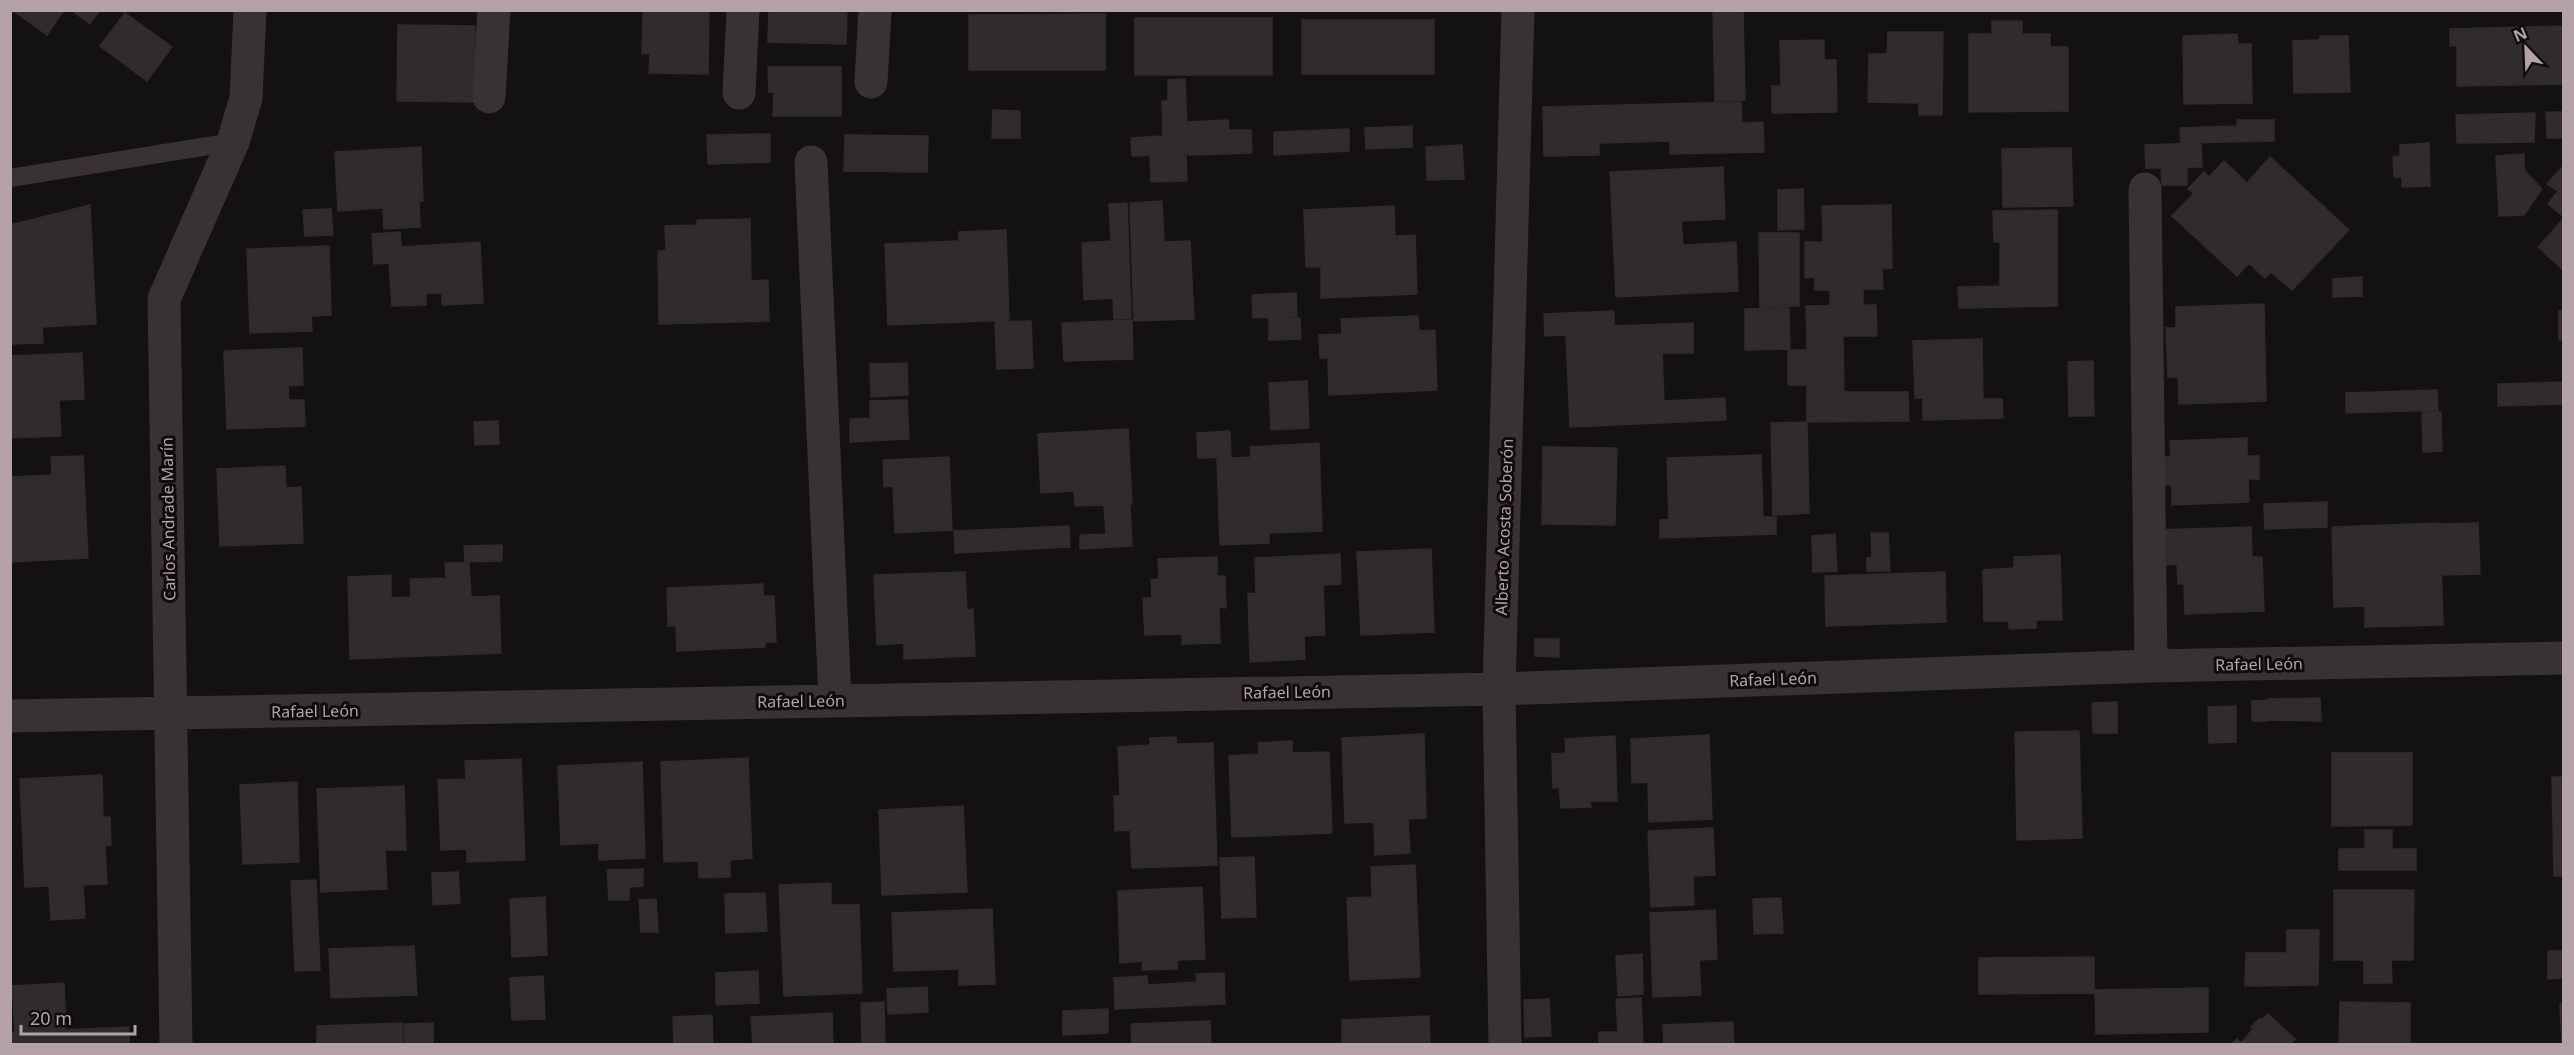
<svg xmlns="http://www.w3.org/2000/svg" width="2574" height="1055" font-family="'Noto Sans',sans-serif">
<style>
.building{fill:#302c2c;stroke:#2f2b2c;stroke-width:1.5}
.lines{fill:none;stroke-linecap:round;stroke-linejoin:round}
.lane{stroke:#383234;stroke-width:18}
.street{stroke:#383234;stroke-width:33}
.labels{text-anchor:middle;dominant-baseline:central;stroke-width:6;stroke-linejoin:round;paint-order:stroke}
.street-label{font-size:16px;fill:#b5a1aa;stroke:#0e0c0c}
</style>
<rect width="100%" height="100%" fill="#131111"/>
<path class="building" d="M12,10h52l-17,25z
M71,10h29l-10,14z
M643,10h66l-1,64 -59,-1 1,-20 -8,1z
M769,10h78l-1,34 -78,-2z
M1743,10l2,90 -30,1 -2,-90z
M125,13l47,34 -25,34 -47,-35z
M1105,14v56h-136v-55z
M1135,18h137v57h-137z
M1302,20h132v54h-132z
M1992,21h30v13h28v13h18v64l-99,1v-78h23z
M398,25l77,1 -1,76 -77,-1z
M2564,26v58l-107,2v-40h-7v-17z
M1888,32h55l-1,83h-23v-12l-51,-1 1,-48h18z
M2237,34l1,10h13l1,59 -68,1 -1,-68z
M2320,36h28l2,56 -56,1 -1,-52 27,-1z
M1824,40v20h12l1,52 -65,1v-27h9l-1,-45z
M768,67h73v49h-68l1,-24h-5z
M1185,79l3,75 -56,2 -1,-18 32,-2 -1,-35h6v-21z
M1741,102l1,21 21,-1 1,30 -94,2v-13l-71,2v12l-55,1 -1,-49z
M993,110l27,1v27h-28z
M2546,112h18v26h-17z
M2535,113l-1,29 -77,1 -1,-28z
M1228,120l1,10h22l1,23 -63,2 -1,-33z
M2237,120h37v21l-93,2 -1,-15 57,-2z
M1412,126v21l-46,2 -1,-21z
M1349,129v22l-75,4v-23z
M770,134v28l-62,2 -1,-29z
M845,135l83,1 -1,36 -83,-1z
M2201,143l1,24h-15v18h-25l-1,-17h-15l-1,-23z
M2429,143l1,43 -28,1v-10h-8l-1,-20 7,-1v-11z
M1462,145l2,34 -37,1 -1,-33z
M421,147l2,54h-4l1,26 -36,2 -1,-21 -45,3 -3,-59z
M2071,148l2,58 -70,1 -1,-58z
M2524,154v16l18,19 -18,26 -25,1 -3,-60z
M1186,155l1,26 -36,1 -1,-26z
M2270,157l79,73 -57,60 -21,-18 -6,6 -16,-15 -12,13 -65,-60 22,-23 -6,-4 16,-17 5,5 15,-16 23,22z
M2563,166h1v51l-16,-13 10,-13 -11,-7z
M1723,167l2,52 -44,2 2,24 53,-3 2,49 -122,6 -6,-125z
M1803,189l1,40 -26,1v-40z
M1162,201l2,41 26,-1 4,78 -60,2 -4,-118z
M1127,203l4,115 -17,1 -1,-21 -29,2 -2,-57 29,-2 -2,-37z
M90,205l6,119 -54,3 1,16 -33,1v-119z
M1891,205l1,63 -10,1 1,20h-20v15l-33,1v-15h-15v-13l-10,1v-36h18l-1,-36z
M1394,206l1,30 20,-1 2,59 -96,4v-31h-15l-2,-57z
M331,209l2,26 -28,1 -2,-26z
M2057,210v96l-98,2 -1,-21 42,-1v-44h-6l-1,-31z
M2564,218v53l-26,-24z
M750,219l1,62 17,-1 1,41 -110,3 -1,-73h8l-1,-25 32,-1v-5z
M1006,230l3,90 -121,5 -3,-81 74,-3v-9z
M400,232l1,15 79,-5 3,61 -41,2v-12h-16v12l-34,1 -3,-43 -15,1 -2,-30z
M1759,233h40v73l-39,1z
M329,246l2,69 -20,1 1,15 -62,2 -3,-84z
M2362,277v19l-29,1v-18z
M1296,293l1,23 -44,2 -1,-23z
M2264,304l2,97 -87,3 -1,-27h-10l-2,-49h10v-21z
M1876,305l1,31h-34l1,56h64l1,29 -102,1v-37h-19v-35h19l-1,-44z
M1789,308l1,41 -45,1v-41z
M2564,310v30h-5v-29z
M1614,311v15l79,-3v30h-31l2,48 61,-3 1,22 -156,7 -4,-92 -21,1 -1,-22z
M1418,316l1,15 16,-1 2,60 -108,5 -1,-37h-8l-1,-23 23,-1 -1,-15z
M1269,318h31l1,21 -32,1z
M1132,320l1,39 -69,2 -2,-38z
M1031,321l2,47 -36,1 -2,-47z
M1982,339l1,60h19l1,19 -80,2v-22h-8l-2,-57z
M302,348l1,37 -15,1 1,14h15l1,26 -78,3 -3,-78z
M82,353l2,46 -25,1 2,36 -51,2v-82z
M2093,361l1,55h-25l-1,-54z
M907,363l1,32 -37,2 -1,-33z
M1307,381l2,47 -38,2 -2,-47z
M2564,382v22l-66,2v-22z
M2437,390l1,20 -92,3v-20z
M907,400l2,39 -59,3v-23l20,-1v-17z
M2422,412h19l1,39 -19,1z
M498,421l1,23 -24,1 -1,-23z
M1807,422l2,91 -36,2 -2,-92z
M1128,429l4,75 -57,2 -1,-15 -33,2 -3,-59z
M1230,431l1,26 -33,1 -1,-25z
M2247,438v18h12v23h-11l1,23 -77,3v-20h-7l-1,-28h7l-1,-16z
M1319,443l3,88 -53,2v10l-49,2 -3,-86 34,-2 -1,-10z
M1543,447l74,1 -2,77 -73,-1z
M1761,455l2,62h13v17l-116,4v-18h9l-2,-62z
M83,456l5,102 -78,4v-85l42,-2 -1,-18z
M949,457l3,73 -57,3 -2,-47 -9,1 -1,-27z
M285,466l1,22 15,-1 2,56 -83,3 -3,-77z
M2327,502v25l-62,2 -1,-25z
M1130,505l2,41 -52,3v-14l26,-1 -2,-28z
M2440,523l3,102 -78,2v-21l-31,1 -2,-80z
M2478,523l2,51 -38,1 -2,-51z
M1069,526l1,21 -115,6 -1,-22z
M2251,527l1,30h10l2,54 -79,3 -1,-30h-6l-1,-20 -23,2 -1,-36z
M1871,533h17l2,38h-23v-13l5,-1z
M1835,534l2,37 -24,1 -1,-36z
M502,545v16l-37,1 -1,-16z
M1431,549l3,83 -73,3 -4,-83z
M1340,554l1,30 -18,1 2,50 -21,1 1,23 -55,3 -2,-69 8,1 -1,-36z
M2060,555l2,65h-26v8l-27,1v-8h-25l-1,-51 31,-2v-11z
M1217,557v19h8l1,32 -7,-1 1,36 -38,1v-10l-37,1 -2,-37h9l-1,-18 8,-1 -1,-20z
M445,563h24l2,34 28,-1 2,57 -151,6 -2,-82 43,-2v23l20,-1 -1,-18 36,-1z
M965,572l2,38 6,-1 2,47 -71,3v-16l-27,2 -3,-70z
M1945,572l1,50 -120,4 -1,-50z
M763,584v12h11l2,46h-11v5l-88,4 -1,-25h-8l-1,-38z
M1535,639h24v18l-24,-1z
M2320,698l1,23 -53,-1v-21z
M2267,700v21h-15v-20z
M2117,702v31h-24l-1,-30z
M2236,706v36l-27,1 -1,-36z
M2079,731l3,107 -65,2 -2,-108z
M1424,734l2,84 -18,1 2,34 -35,2 -1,-33 -29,1 -3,-85z
M1709,735l3,84 -63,3 -1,-40 -16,1 -1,-44z
M1615,736l2,65h-27l1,6 -30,1 -2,-21 -6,1 -1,-34 14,-1 -1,-14z
M1176,737l1,7 36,-1 4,122 -85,3 -2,-38 -15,1 -1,-35h6l-2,-49 32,-2v-7z
M1292,741v12l37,-1 3,81 -100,4 -3,-81 30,-2 -1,-11z
M2332,753h80v72l-80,1z
M748,758l4,100 -22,2v17l-31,1 -1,-17 -34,1 -3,-100z
M521,759l4,101 -58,2v-13l-26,1 -3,-70 28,-1 -1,-18z
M642,762l3,96 -46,2v-17l-38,2 -3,-79z
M102,775l1,42h7l1,28 -6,1 2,38 -24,1 2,33 -34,2 -2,-34 -24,1 -5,-108z
M2552,777h12v99h-10z
M297,782l2,80 -56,2 -3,-79z
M404,786l2,64h-21l2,39 -66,3 -4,-103z
M963,806l4,86 -85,3 -3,-85z
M1713,828l2,47 -22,1 1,29 -43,2 -3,-76z
M2365,830h27v19h24v21h-77v-21h26z
M1254,857l2,60 -34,1 -2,-60z
M1415,865l5,112 -70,3 -3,-82 25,-1 -1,-30z
M643,869v17l-14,1v13h-20l-2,-30z
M458,872l2,31 -27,2 -1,-32z
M316,880l4,90 -25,1 -4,-90z
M831,883v22h28l3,88 -78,3 -5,-111z
M1202,887l3,72 -27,1 -1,9 -35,1 1,-9 -23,2 -2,-72z
M2334,890h80l-1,70h-22l1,23h-28v-23h-30z
M765,893l2,38 -41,2 -1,-39z
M545,897l2,58 -35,2 -2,-58z
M1781,898l2,35 -29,1 -1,-35z
M656,899l2,33h-17l-2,-32z
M992,909l3,75 -36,1v-16l-65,2 -2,-58z
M1715,910l2,49 -18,1 2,35 -48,2 -3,-84z
M2287,930h32l-1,55 -73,1 1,-33h41z
M414,946l3,49 -86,3 -2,-49z
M2548,951h16v27l-16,1z
M1642,954l1,40 -25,2 -2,-40z
M2094,957v36l-115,1v-36z
M758,971l1,32 -43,2v-32z
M1224,973l1,31 -110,5 -1,-31 33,-2 1,9 49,-3 -1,-8z
M543,976l2,43 -33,1 -2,-42z
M64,983l2,46 -51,2 -3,-45z
M927,987l1,25 -40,2 -1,-25z
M2208,988v44l-112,2 -1,-44z
M1641,998l2,46h-44v-12h19l-2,-33z
M1549,999l2,37 -26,1 -1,-37z
M884,1002l1,42h-23l-1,-41z
M2340,1002l70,1v41h-71z
M2560,1004h4v40h-2z
M1108,1009v24l-45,2v-24z
M832,1013l1,31h-80l-2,-27z
M2268,1014l27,25 -5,5h-58l5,-5 4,4 12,-14 -2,-2 9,-9 2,2z
M712,1015l1,29h-39l-1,-27z
M1429,1016l1,28h25h-113v-24z
M1210,1021l1,23h-79l-1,-20z
M1733,1022l1,22h-70l-1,-19z
M402,1023l1,21h-86v-18z
M433,1023v21h-28l-1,-20z
M129,1027v17h-117v-12z"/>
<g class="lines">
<path class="lane" d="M10,178l223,-36"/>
<path class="street" d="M871,82l4,-72
M739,93l4,-83
M489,97l5,-87
M811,162l24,538
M2145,189l6,477
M10,716l1489,-27 652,-23 413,-8
M176,1044l-12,-745 69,-157 13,-44 4,-88
M1505,1044l-6,-355 19,-679"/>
</g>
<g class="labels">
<g class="street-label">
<text transform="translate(168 519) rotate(-91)">Carlos Andrade Marín</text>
<text transform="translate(1504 527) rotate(-88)">Alberto Acosta Soberón</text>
<text transform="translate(2259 664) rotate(-1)">Rafael León</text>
<text transform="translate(1773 679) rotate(-2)">Rafael León</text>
<text transform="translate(1287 692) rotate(-1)">Rafael León</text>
<text transform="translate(801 701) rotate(-1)">Rafael León</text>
<text transform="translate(315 711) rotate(-1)">Rafael León</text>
</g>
</g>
<rect width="2574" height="1055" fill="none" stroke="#b5a1aa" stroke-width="24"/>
<g transform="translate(2526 48) rotate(337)" stroke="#0e0c0c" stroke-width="4.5" paint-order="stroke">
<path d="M0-4.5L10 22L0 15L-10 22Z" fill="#b5a1aa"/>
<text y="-9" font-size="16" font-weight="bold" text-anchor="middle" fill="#b5a1aa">N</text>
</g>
<path d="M21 1025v9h114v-9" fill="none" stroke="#b5a1aa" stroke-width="3"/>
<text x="30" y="1025" font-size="18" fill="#b5a1aa" stroke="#0e0c0c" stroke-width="4.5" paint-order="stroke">20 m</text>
</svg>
